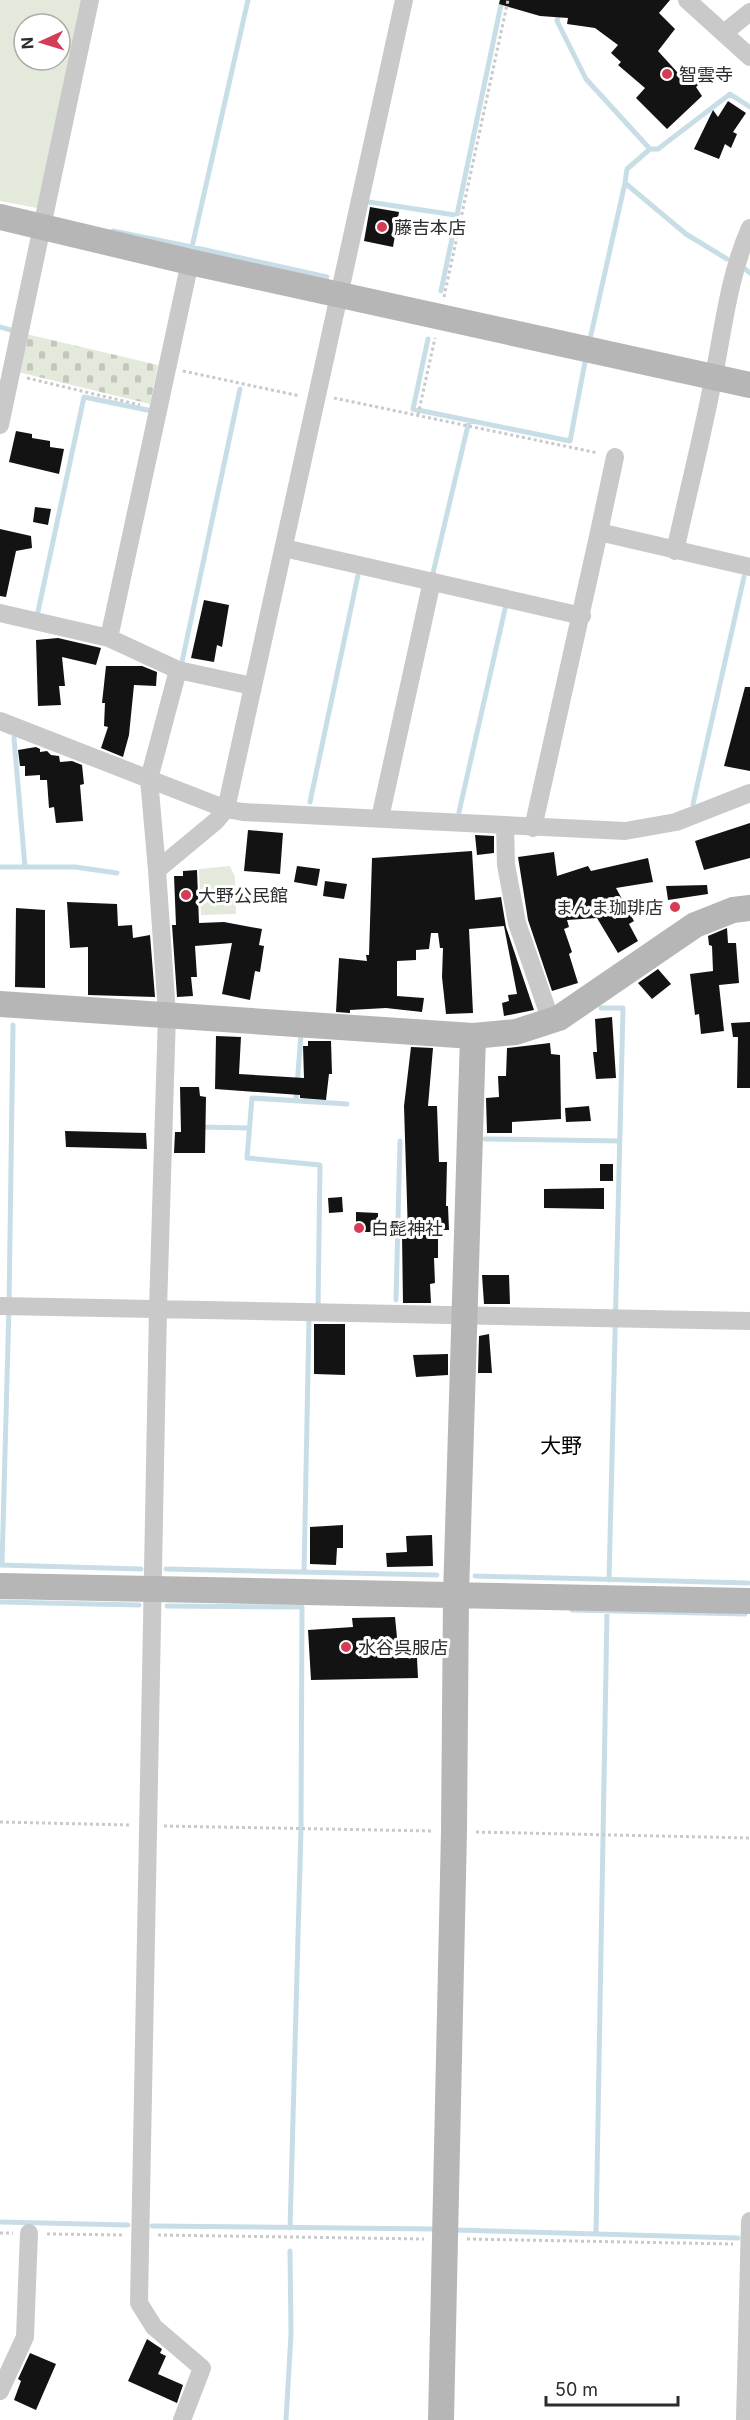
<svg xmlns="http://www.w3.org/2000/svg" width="750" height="2420" font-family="Inter,'Noto Sans JP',sans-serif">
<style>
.green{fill:#e3e9db;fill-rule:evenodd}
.cemetery{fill:url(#cemetery-stones)}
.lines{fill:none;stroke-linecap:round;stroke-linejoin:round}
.stream{stroke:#c8dee7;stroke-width:5}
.building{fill:#131313}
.path{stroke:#c9c9c9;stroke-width:3;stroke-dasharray:3 3;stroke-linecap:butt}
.street{stroke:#c9c9c9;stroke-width:18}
.secondary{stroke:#b6b6b6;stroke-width:26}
.poi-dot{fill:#d43d55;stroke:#fff;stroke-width:2}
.labels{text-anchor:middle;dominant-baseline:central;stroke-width:6;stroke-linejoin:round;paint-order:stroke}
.poi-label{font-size:18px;fill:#2c2c2c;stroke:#fff;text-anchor:start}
.quarter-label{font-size:21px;fill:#000;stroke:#fff}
</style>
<defs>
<pattern id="cemetery-stones" width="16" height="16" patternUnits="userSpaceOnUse" patternTransform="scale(1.5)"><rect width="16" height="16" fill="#e3e9db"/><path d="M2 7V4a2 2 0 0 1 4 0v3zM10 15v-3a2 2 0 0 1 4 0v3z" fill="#c3c8bc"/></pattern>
</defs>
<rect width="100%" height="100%" fill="#fff"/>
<path class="green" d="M0,0h81l-44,208 -37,-7zM24,24h36v36h-36z
M230,866l5,11 1,37 -35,1 -2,-46z"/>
<path class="cemetery" d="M26,334l132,31 -8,39 -132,-32z"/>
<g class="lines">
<path class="stream" d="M562,0l-5,21 29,58 64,70 -23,20 -2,14 61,51 41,25
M650,149h8l72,-55 20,13
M369,202l86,13
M113,231l79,16 56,-247
M192,247l135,30
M745,269l5,4
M441,291l61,-291
M0,327l14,4
M428,339l-15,70 157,32 15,-79
M588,339h2l35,-156
M433,573l36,-152
M37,616l47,-219 68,14
M182,662l58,-273
M310,802l48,-227
M693,804l51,-227
M459,812l46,-203
M0,867h25l-11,-129
M25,867h50l42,6
M601,1008h22l-14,572
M296,1099l5,-65 4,1
M201,1127l48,1
M485,1139l135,2
M396,1300l4,-159
M318,1310l2,-145 -73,-7 5,-60 95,6
M0,1565l141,4
M2,1565l7,-259 4,-281
M166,1569l271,6
M304,1572l5,-253
M475,1576l273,7
M0,1602l139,3
M167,1606l135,1 -1,221 -11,400
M572,1610l173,4
M0,2222l128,3
M152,2226l282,3
M456,2230l282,8
M596,2234l11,-623
M286,2420l5,-86 -1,-83"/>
</g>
<path class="building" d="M500,0h170l-11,13 16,16 -17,22 20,22 5,-6 16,17 -3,3 6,9 -35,33 -31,-31 9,-10 -27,-23 3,-3 -10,-9 7,-8 -23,-17 -28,-4 1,-6 -28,-2 -41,-12z
M728,101l18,12 -13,19 4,2 -6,14 -6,-4 -6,15 -25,-10 19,-39 5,7z
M370,207l29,5 -6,35 -29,-6z
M16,431l16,3v4l18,3v6l14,2 -5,25 -50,-12z
M35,507l16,2 -3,16 -15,-3z
M0,529l31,7 1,12 -16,3 -10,46 -6,-1z
M204,600l25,5 -7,42 -5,-2 -3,17 -23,-4z
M58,638l43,10 -5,17 -34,-8 3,29h-6l2,19 -23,1 -2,-66z
M106,666h36l15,6 -1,14 -22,-1 -5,50 -6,22 -22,-9 7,-21 -4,-1 1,-23h-3z
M745,687h5v84l-26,-5z
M36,747l4,2v3l7,-1 4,4 8,1 1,6 12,-1 10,4 2,19 -4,1 3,36 -27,2 -2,-16 -5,1 -2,-28h-7v-5l-15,1v-10h-5l-2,-16z
M750,823v35l-46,12 -9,-29z
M248,830l35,3 -3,41 -36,-3z
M475,835l19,1v17l-17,2z
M472,851l3,49 26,-3 5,30 28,83 -30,6 -2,-13 7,-2 -1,-6 9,-1 -13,-68 -35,3 4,84 -27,1 -4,-37 1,-29h-3l-2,-15h-7l-2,16 -13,1v10l-19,1v35l27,2 -2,14 -36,-4 -36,2v3l-14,-1 3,-54 28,3 -1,-6h3l3,-97z
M554,852l3,24 31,-10 3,5 57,-13 5,24 -37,6 18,33 -5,3 9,17 -20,12 -21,-35 -30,2 2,7 -5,2 8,23 -3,2 9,29 -26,8 -24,-71 -10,-63z
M297,866l23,3 -3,17 -23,-4z
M197,870l2,53 25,-1 38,7 -3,16 5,1 -4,26 -5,-1 -5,29 -28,-6 10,-51 -37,3 2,31h-6l2,19 -16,1 -5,-72h4l-2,-49h9v-5z
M325,881l22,3 -3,15 -21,-3z
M707,885l1,9 -40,6 -2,-14z
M67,902l50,2 1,22 14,-1 1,13 17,-3 5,62 -67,-2v-48l-18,1z
M16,908l29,2v78l-30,-1z
M727,928l1,15h8l3,40 -20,2 5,46 -23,3 -2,-20 -4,1 -5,-41 23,-3 -1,-25 -3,-1 -1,-9z
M658,969l13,15 -19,15 -14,-16z
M612,1017l4,61 -20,1 -3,-27h4l-2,-33z
M750,1022v66h-13l1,-51h-5l-2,-14z
M216,1036l25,1 -2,37 65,4 -1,-32h5v-5h23l1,33h-3l-3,26 -26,-2v-3l-85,-6z
M550,1043l1,11 9,1 1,64 -49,3v11h-25l-1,-35 13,-1 -1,-21h8l1,-28z
M411,1047l22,1 -5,58h9l2,56h8l-1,44h2l1,24h-11v28h-4l1,25 -5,1 1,19h-28l-1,-69h6l-4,-128z
M180,1087h19l1,9 6,1 -1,56h-31l1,-21h6z
M589,1106l2,15 -25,1 -1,-14z
M65,1131l81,2 1,16 -81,-2z
M600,1164h13v17h-13z
M604,1188v21l-60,-1v-19z
M342,1197l1,15 -14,1 -1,-15z
M356,1212l22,1v19h-19v-3h-3z
M482,1275h27l1,29h-26z
M314,1324h31v51l-31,-1z
M489,1334l3,39h-14l1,-37z
M448,1354v21l-32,2 -3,-22z
M343,1525v23h-6l-1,17 -26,-1v-37z
M432,1535l1,31 -46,1 -1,-14 21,-1 -1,-16z
M395,1617l4,41h18l1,20 -107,2 -3,-50 45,-3 -1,-9z
M147,2339l15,10 -2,4 6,3 -8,18 25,11 -6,18 -49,-22z
M30,2353l26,11 -20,46 -22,-10 7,-19 -3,-2z"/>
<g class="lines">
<path class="path" d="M444,297l64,-297
M183,371l117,25
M27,378l113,27
M334,398l264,55
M418,415l17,-77
M0,1822l130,3
M164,1826l269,5
M476,1832l274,6
M0,2233h13
M47,2234l77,1
M158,2235l266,4
M467,2239l266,5"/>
<path class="street" d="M687,0l63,57
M724,33l26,-21
M0,425l90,-425
M599,532l16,-75
M284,548l298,68
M675,551c13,-59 28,-117 39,-176 10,-50 15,-100 36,-147
M0,613l109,25 69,32 -29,109 8,91
M109,638l81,-376
M178,670l74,16
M0,721l226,88 17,3 382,19 51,-9 74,-29
M380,818l52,-237
M505,826l1,39 11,58 34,98
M533,828l66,-296 151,35
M0,1306l750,15
M0,2391l25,-54 4,-104
M182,2420l20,-52 -48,-41 -15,-24 19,-994 9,-295 -10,-144 59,-49 10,-12 178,-809
M745,2420l5,-199"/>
<path class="secondary" d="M0,217l190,45 560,123
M0,1004l473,32 43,-4 43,-14 136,-93 38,-15 17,-2
M0,1586l750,15
M441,2420l13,-589 2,-236 17,-559"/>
</g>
<g class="poi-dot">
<circle cx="667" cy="74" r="6"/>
<circle cx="382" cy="227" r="6"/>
<circle cx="186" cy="895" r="6"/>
<circle cx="675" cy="907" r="6"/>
<circle cx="359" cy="1228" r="6"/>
<circle cx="346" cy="1647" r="6"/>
</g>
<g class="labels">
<g class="poi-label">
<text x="679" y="74">智雲寺</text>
<text x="394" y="227">藤吉本店</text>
<text x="198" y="895">大野公民館</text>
<text x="663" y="907" text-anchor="end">まんま珈琲店</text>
<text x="371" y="1228">白髭神社</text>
<text x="358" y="1647">水谷呉服店</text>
</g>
<g class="quarter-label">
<text x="561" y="1445">大野</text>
</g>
</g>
<g transform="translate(42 42) rotate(266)"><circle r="28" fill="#ffffff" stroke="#ababab" stroke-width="1.5"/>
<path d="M0-4.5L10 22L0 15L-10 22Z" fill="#d43d55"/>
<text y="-9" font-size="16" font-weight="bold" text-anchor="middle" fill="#2c2c2c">N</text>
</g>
<path d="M546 2396v9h132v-9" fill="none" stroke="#2c2c2c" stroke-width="3"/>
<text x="555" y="2396" font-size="18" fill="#2c2c2c" stroke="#ffffff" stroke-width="4.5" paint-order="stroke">50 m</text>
</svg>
